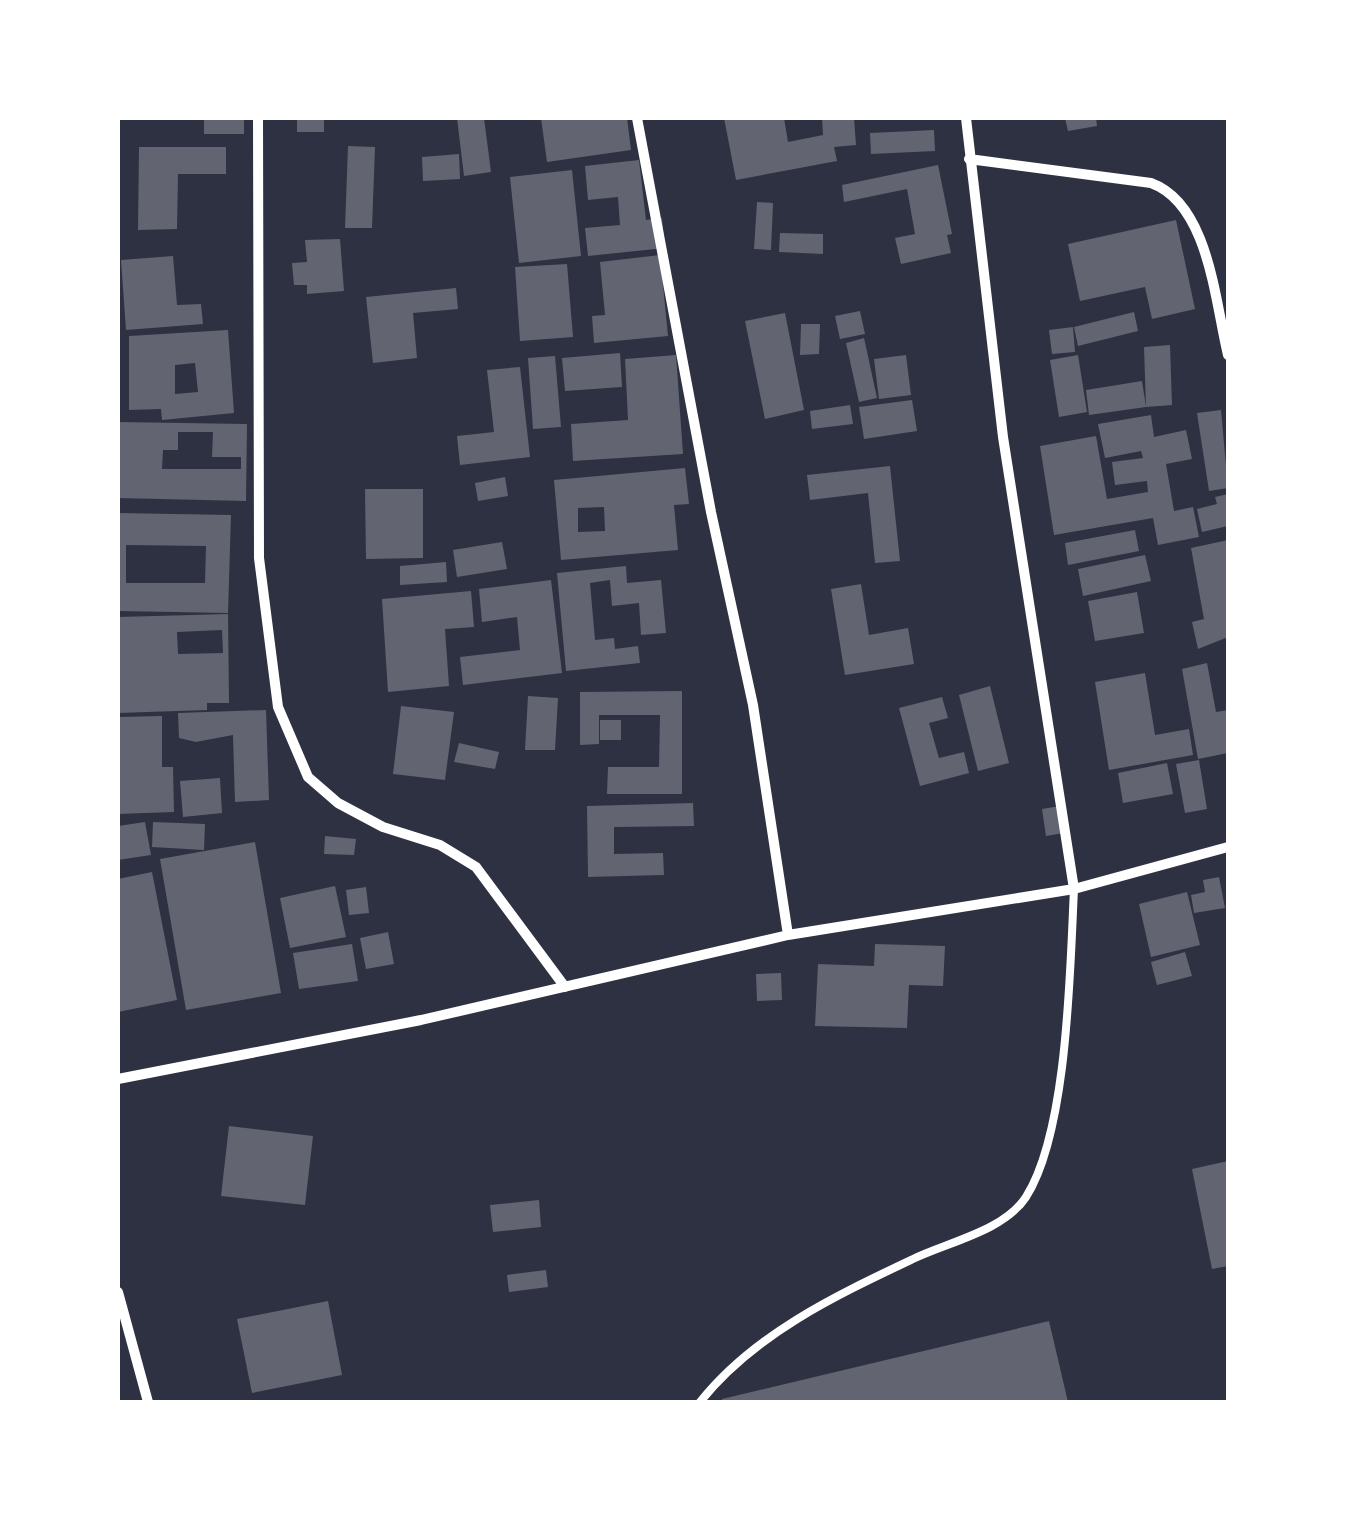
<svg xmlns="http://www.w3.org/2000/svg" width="1346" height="1520" font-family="Literata,serif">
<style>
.building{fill:#626471;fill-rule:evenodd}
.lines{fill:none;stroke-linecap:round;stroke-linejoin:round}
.service{stroke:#fff;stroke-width:8}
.minor{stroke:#fff;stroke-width:10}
</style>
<rect width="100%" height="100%" fill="#2d3142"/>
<path class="building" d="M204,118h40v16h-40z
M297,118h27v14h-27z
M457,118h27l7,54 -27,4z
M541,118h86l4,32 -84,12z
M724,118h60l4,24 35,-7 -1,-17h32l2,27 -22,2 3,14 -101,19z
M1065,118h31l1,8 -29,5z
M934,130l1,21 -64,3 -1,-21z
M348,146l27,1 -3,81h-27z
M139,147h87v27h-48l-1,55 -39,1z
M459,154l1,25 -37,2 -1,-24z
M639,160l7,60 16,-2 3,30 -77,8 -3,-28 35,-3 -2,-28 -30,3 -3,-34z
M938,165l14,69 -5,1 4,18 -50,11 -6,-26 20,-4 -8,-45 -63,13 -2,-17z
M572,170l9,86 -62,7 -9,-86z
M757,202l16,1 -2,47 -17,-1z
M1176,220l19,89 -43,10 -7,-32 -65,14 -12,-57z
M780,233l43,1v20l-44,-2z
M340,239l4,52 -37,3v-9h-13l-2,-22 15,-1 -2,-22z
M660,255l8,81 -74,7 -2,-27 13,-1 -5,-53z
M173,256l4,49 24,-1 2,20 -77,6 -5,-70z
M567,264l6,73 -53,4 -5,-74z
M456,288l2,21 -45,4 4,45 -44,5 -7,-66z
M860,311l5,23 -25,5 -5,-23z
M1134,312l4,19 -60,15 -4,-19z
M785,313l19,97 -39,9 -20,-98z
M801,324h19l-1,30 -19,1z
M1073,327l2,25 -23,2 -3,-24z
M228,330l6,83 -72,7 -1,-11 -32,1v-74zM195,363l3,29 -23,2v-29z
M864,338l13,60 -18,4 -13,-59z
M1170,345l2,60 -26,2 -2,-60z
M620,353l2,34 -57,4 -3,-33z
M676,355l7,99 -110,7 -2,-37 57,-4 -3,-61z
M906,355l5,40 -32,4 -5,-40z
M1078,355l9,57 -28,5 -9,-57z
M555,356l6,71 -28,2 -5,-71z
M520,367l10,90 -70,8 -3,-29 37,-4 -7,-62z
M1142,381l4,26 -57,8 -3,-25z
M912,400l5,31 -53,8 -5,-32z
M850,405l3,19 -41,5 -2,-18z
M1221,410l7,78 -19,3 -12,-78z
M1151,415l3,22 32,-7 6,29 -26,5 8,47 19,-4 6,30 -41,8 -5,-27 -99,17 -14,-89 56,-10 11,63 41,-7 -1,-11 -32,4 -3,-23 31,-4 -2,-7 -36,7 -7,-34z
M118,422l129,2 -1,77 -128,-3zM178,432h35l-1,25h29v12h-79l1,-19h15z
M890,466l10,95 -25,2 -7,-70 -58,7 -3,-25z
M685,468l4,36 -15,1 4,45 -117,10 -7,-80zM604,507l1,24 -27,1v-24z
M505,477l3,19 -30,5 -3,-18z
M365,489h58v69l-57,1z
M1228,494v32l-26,6 -5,-23 20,-5 -2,-7z
M118,513l113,2 -3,98 -110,-2zM126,545l80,1 -1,37h-79z
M1135,530l4,21 -71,14 -3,-22z
M1228,540v97l-30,12 -6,-27 12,-3 -13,-71z
M502,542l5,27 -50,8 -4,-27z
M1145,555l6,26 -68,15 -5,-27z
M446,562l1,20 -47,3v-19z
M626,566l1,17 34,-3 5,53 -25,2 -2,-32 -27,3 -2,-26 -20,3 5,57 19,-2 1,11 23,-3 2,17 -74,8 -9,-98z
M551,580l11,93 -99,12 -3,-28 60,-7 -3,-33 -35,5 -3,-33z
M861,584l8,51 39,-7 6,36 -69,11 -14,-86z
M471,591l3,36 -29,2 4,57 -61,6 -6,-93z
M1137,592l7,41 -49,8 -7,-40z
M228,614l1,89h-22v7l-89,3v-96zM222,630l1,23 -45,1 -1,-22z
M1207,663l9,49 12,-2v43l-30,6 -16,-90z
M1145,673l10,62 34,-6 4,26 -84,15 -14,-88z
M990,686l19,77 -31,8 -19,-76z
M682,691v103h-75l1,-27h51l1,-52h-61v29l-19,1v-53z
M528,696l30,2 -3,52h-30z
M942,697l6,21 -19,5 10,35 25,-6 5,21 -49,13 -21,-78z
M401,706l53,6 -9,68 -52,-6z
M266,710l3,90 -34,2 -2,-67 -37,7 -17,-4 -1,-25z
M162,716v51h11l1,45 -56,2v-97z
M600,720h21v20h-21z
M459,743l40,9 -4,17 -41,-7z
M1199,760l8,49 -22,4 -9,-49z
M1167,763l6,31 -50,9 -5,-30z
M220,778l2,35 -39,4 -3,-36z
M693,803l1,23 -80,1v27l49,-1 1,22 -76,2 -1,-71z
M1060,806l4,27 -18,3 -4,-27z
M145,822l6,33 -33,5v-34z
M153,822l52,2 -1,26 -52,-3z
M325,836l31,3 -2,16 -30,-1z
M255,842l26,151 -95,17 -26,-151z
M152,872l25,128 -59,12v-133z
M1219,877l6,31 -31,5 -3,-18 14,-3 -2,-12z
M335,886l11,51 -56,11 -10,-50z
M366,887l3,26 -20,2 -3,-25z
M1187,892l13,53 -49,12 -12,-53z
M388,932l6,32 -28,5 -6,-31z
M352,944l6,37 -59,8 -6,-36z
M875,944l70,2 -2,40 -34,-1 -2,43 -92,-2 3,-62 56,2z
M1185,952l7,24 -35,9 -6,-23z
M781,973l1,27 -25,1 -1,-27z
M229,1126l84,10 -8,69 -84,-9z
M1228,1161v105l-16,3 -20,-100z
M539,1200l2,27 -48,5 -3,-27z
M546,1270l2,17 -39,5 -2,-17z
M328,1301l14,74 -90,18 -15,-74z
M1049,1321l19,81h-345l-1,-3z"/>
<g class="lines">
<path class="service" d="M700,1402c54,-68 135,-106 213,-143 35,-17 91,-28 113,-62 42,-66 44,-229 48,-308"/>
<path class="minor" d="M258,118l1,440 19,149 30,70 30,26 45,24 57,18 36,22 89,120
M637,118l74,394 42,193 35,230
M966,118l37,319 71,452
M969,159l182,24c58,21 64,119 77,172
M118,1079l303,-59 367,-85 286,-46 154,-42
M118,1292l30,110"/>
</g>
<rect width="1346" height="1520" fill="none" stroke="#ffffff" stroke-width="240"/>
</svg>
